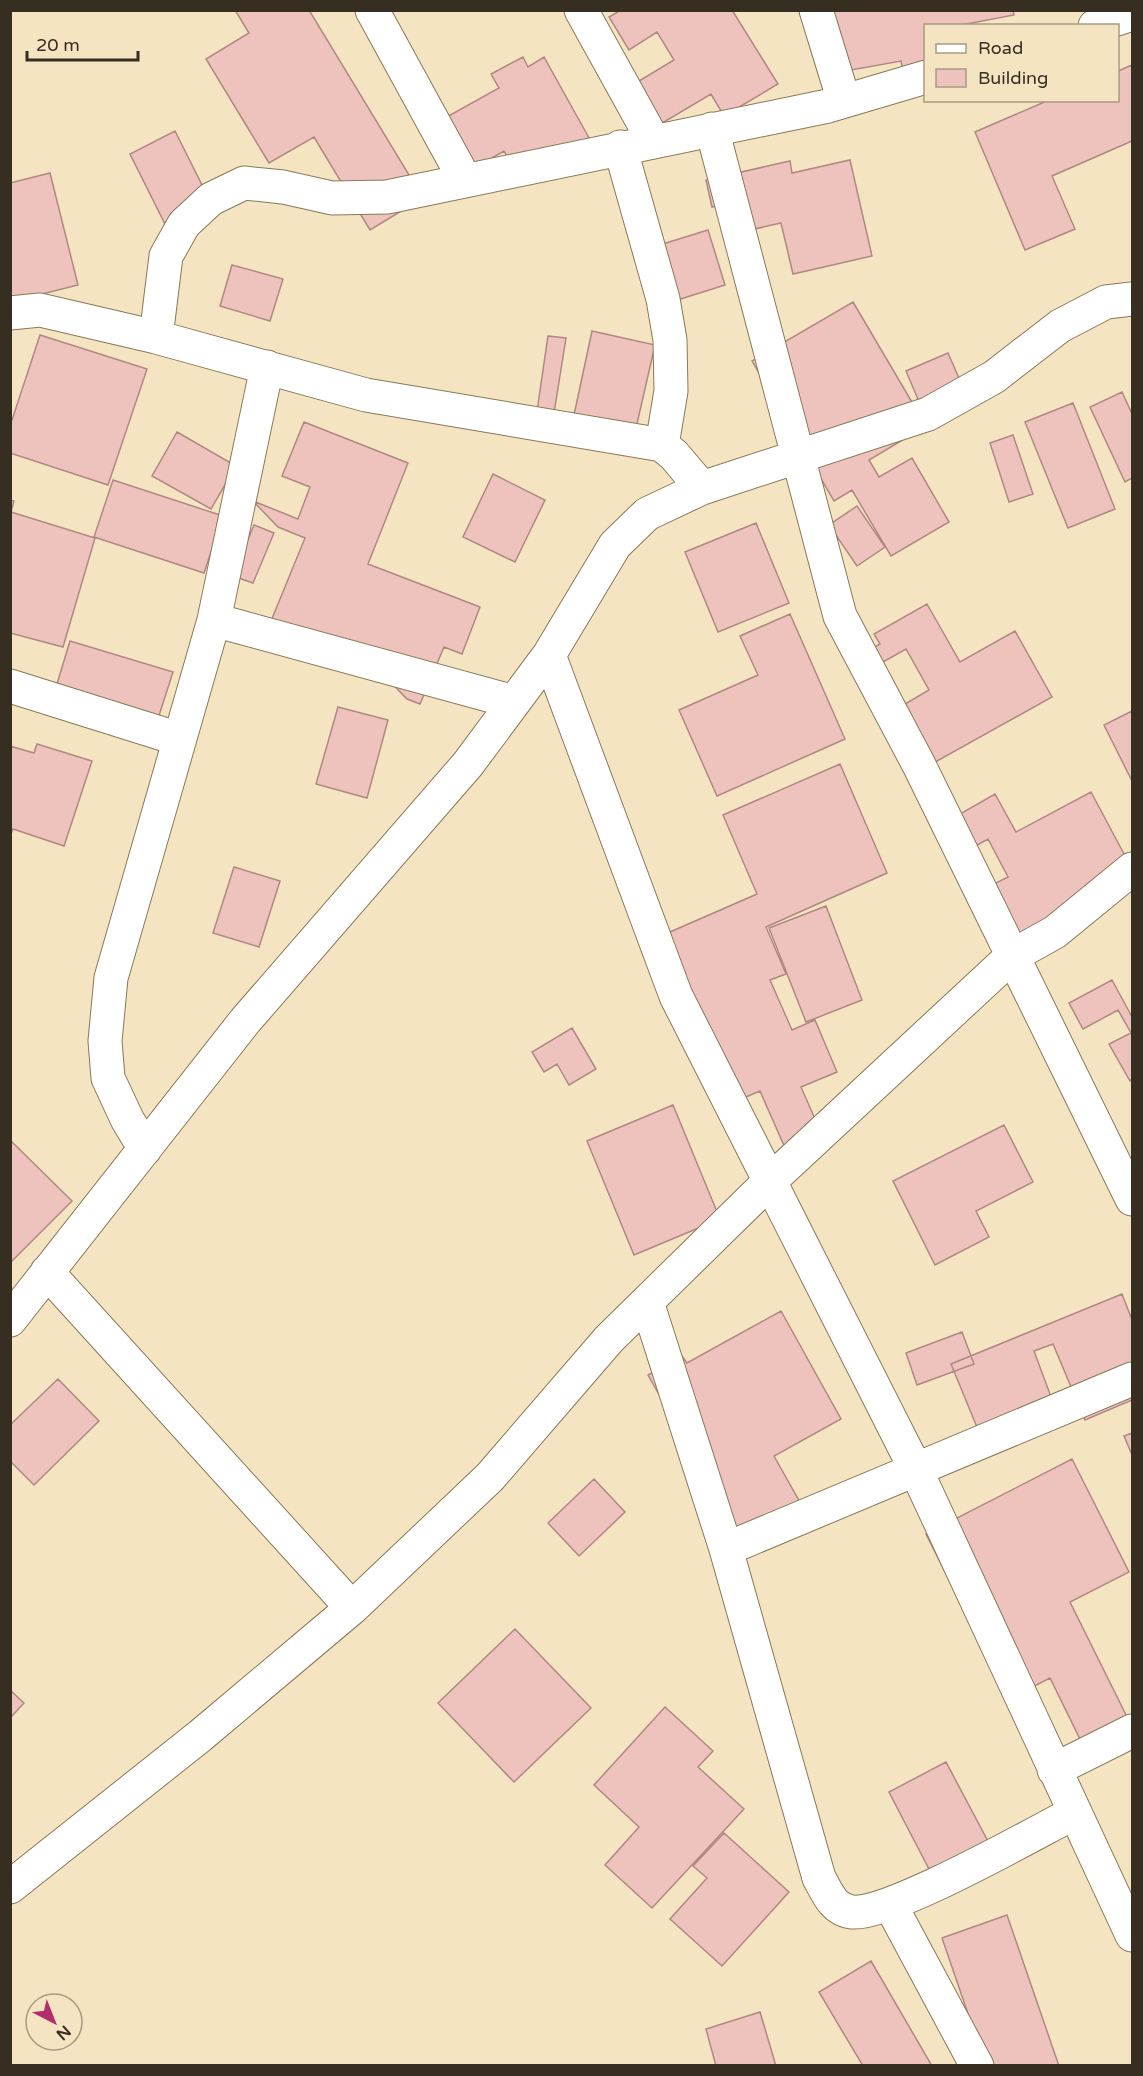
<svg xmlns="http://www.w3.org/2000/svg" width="1143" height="2076" font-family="'Varela Round',sans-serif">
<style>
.building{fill:#eec3be;stroke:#b08883;stroke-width:1.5}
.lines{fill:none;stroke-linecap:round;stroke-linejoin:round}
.minor-casing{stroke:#887959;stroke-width:35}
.minor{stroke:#fff;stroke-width:33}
</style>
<rect width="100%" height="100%" fill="#f5e4c1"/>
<path class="building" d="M235,10h74l114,188 -53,32 -56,-93 -45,26 -63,-104 43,-26z
M621,10h111l46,74 -54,32 -13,-22 -52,31 -25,-41 40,-24 -17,-28 -28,18 -20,-33z
M828,10h185l1,5 -58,11h-30v53l-20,4 -5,-22 -61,11z
M523,57l5,10 16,-10 45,81 -71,39 -14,-26 -42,24 -28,-51 65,-36 -8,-14z
M1132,65v76l-80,35 23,53 -50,21 -50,-118 74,-32h69v-29z
M175,131l37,74 -45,23 -37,-74z
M850,160l22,96 -79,18 -12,-51 -35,8 -7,-30 -27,6 -6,-27 84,-19 2,12z
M50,173l28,112 -68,17v-119z
M708,230l17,55 -54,17 -18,-55z
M232,265l51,14 -13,42 -50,-15z
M853,302l73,124 -57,34 10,17 33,-19 37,64 -58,34 -39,-66 -18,11 -82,-140z
M592,331l63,14 -19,83 -62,-13z
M40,335l107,34 -39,116 -98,-32v-27z
M548,336l18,2 -12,75 -17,-2z
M948,353l17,39 -42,19 -17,-40z
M1122,392l10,22v64l-7,4 -35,-75z
M1073,403l42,106 -47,19 -43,-106z
M304,422l104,41 -40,101 112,43 -18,47 -18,-7 -24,57 -13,-5 -53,-55 -85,-18 36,-88 -27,-11 -25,-26 45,18 12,-32 -28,-11z
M177,432l59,34 -25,43 -59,-33z
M1013,435l20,59 -24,8 -19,-59z
M493,474l52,26 -30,62 -52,-25z
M113,480l110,36 -19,57 -110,-36z
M10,500l4,1 -3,11 84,26 -32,109 -53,-14z
M857,506l28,41 -28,19 -28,-41z
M756,523l33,80 -71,29 -33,-80z
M254,525l20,8 -21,50 -20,-7z
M927,604l33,58 55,-31 37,66 -133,74 -31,-57 41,-24 -23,-41 -30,17 -9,-15 13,-7 -6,-10z
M790,614l55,125 -128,57 -38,-86 79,-35 -18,-39z
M70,641l103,31 -18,56 -102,-31z
M338,707l50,13 -21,78 -51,-14z
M1132,711v70l-28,-56z
M37,744l55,17 -28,85 -51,-17 -3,7v-90l24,7z
M840,764l47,109 -121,54 20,47 -16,6 22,50 23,-10 22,52 -36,15 21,48 -36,15 -26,-59 -33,14 -73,-166 103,-45 -34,-79z
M1091,792l41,77 -116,91 -28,-73 20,-10 -20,-38 -32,18 -17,-31 56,-32 21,38z
M234,867l46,14 -21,66 -46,-14z
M826,906l36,94 -56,22 -37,-94z
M1112,980l20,37v62l-2,2 -21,-37 22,-11 -13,-23 -35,19 -14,-26z
M572,1028l24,41 -27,16 -12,-21 -13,8 -12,-20z
M673,1105l47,114 -86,36 -47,-114z
M1004,1125l29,57 -57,29 13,26 -54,28 -42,-84z
M10,1140l62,61 -62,62z
M1122,1294l10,26v80l-47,20 -32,-76 -19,7 27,73 -73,30 -37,-90z
M781,1311l60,108 -67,37 32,57 -61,34 -97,-172 34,-19 5,7z
M962,1332l12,32 -57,21 -11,-32z
M58,1379l41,42 -65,64 -24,-24v-36z
M1132,1433v22l-8,-19z
M1072,1459l57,113 -59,30 62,125 -51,14 -31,-63 -41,21 -83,-165z
M594,1479l31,33 -46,44 -31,-33z
M515,1629l76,79 -77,74 -76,-79z
M10,1690l14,13 -14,15z
M665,1707l48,44 -15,16 46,42 -92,99 -47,-43 34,-38 -45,-42z
M946,1762l54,102 -58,30 -53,-102z
M724,1833l65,59 -67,74 -52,-47 37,-41 -14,-12z
M1007,1915l52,151h-73l-44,-128z
M871,1961l61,105h-69l-44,-74z
M760,2012l16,54h-60l-10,-37z"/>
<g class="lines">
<g class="minor-casing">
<path id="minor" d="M372,10l93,170
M581,10l72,130
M816,10l28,91
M1095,26l37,-12
M712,129l128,487 79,149 213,434
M620,147l43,152 7,41 1,51 -9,54
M10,313l30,-3 116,27
M702,488l-28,-33 -12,-10 -296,-50 -210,-58 10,-81 18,-32 27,-25 33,-16 39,4 49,11 55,-1 441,-91 98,-29
M214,620l300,82
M549,655l127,341 240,474 216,465
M10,686l169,53
M145,1149l-18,-30 -19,-41 -3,-37 6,-63 103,-358 53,-253
M47,1272l305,336
M647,1302l79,247 406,-170
M10,1320l235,-299 223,-257 81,-109 66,-110 32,-31 55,-26 226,-74 66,-37 66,-51 46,-24 26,-3
M726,1549l93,329c8,14 14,32 33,34 37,4 181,-78 222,-99
M1054,1770l78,-39
M10,1887l190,-151 152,-128 138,-131 119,-138 160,-157 243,-226 43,-24 77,-63
M891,1906l86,160"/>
</g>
<use href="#minor" class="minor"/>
</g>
<rect width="1143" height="2076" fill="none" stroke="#352e21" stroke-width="24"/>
<rect x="924" y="24" width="195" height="78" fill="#f5e4c1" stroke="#a89b81" stroke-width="1.5"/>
<rect x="936" y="44" width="30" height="9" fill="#ffffff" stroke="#a89b81" stroke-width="1.5"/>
<text x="978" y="54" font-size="18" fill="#352e21">Road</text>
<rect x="936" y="69" width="30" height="18" fill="#eec3be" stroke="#a89b81" stroke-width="1.5"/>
<text x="978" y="84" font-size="18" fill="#352e21">Building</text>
<g transform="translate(54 2022) rotate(138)"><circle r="28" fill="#f5e4c1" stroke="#a89b81" stroke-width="1.5"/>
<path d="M0-4.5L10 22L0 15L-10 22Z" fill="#b42d6f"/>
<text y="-9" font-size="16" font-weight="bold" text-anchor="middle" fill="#352e21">N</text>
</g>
<path d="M27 51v9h111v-9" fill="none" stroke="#352e21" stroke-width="3"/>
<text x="36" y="51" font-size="18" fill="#352e21" stroke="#f5e4c1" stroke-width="4.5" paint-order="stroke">20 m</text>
</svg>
